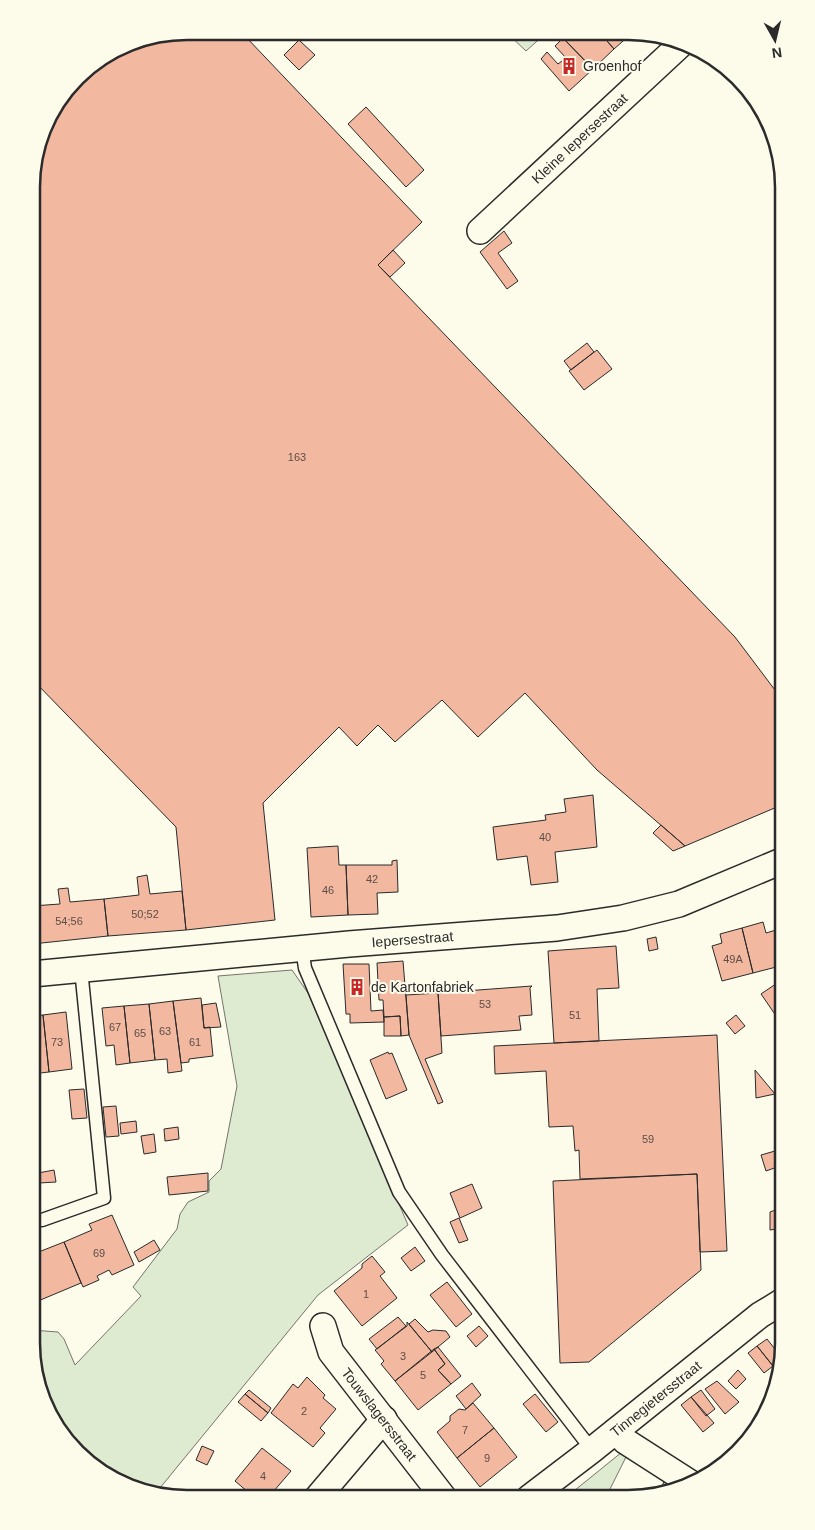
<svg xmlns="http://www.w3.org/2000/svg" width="815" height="1530" font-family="Arial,sans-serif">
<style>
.green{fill:#deebd1;stroke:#74746e}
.building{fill:#f2b8a0;stroke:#2b2b2b}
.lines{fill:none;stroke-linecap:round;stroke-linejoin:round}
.lane-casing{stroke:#2b2b2b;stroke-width:15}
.street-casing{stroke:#2b2b2b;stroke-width:28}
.lane{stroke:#fdfbea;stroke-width:12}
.street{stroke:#fdfbea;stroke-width:25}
.labels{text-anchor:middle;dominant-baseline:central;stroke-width:4;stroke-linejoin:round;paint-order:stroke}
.number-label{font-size:11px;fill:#5d4e48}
.poi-label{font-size:14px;fill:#2b2b2b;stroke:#fdfbea;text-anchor:start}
.street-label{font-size:14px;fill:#2b2b2b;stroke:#fdfbea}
.rim{fill:none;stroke:#2b2b2b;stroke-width:2.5}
</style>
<rect width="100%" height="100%" fill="#fdfbea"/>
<path class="green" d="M507,33h39l-20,18z
M292,970l16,23 100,232 -90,70 -163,199 -28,-7 -42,-27 -46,-67 -8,-63 27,2 6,7 11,26 66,-69 -8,-9 44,-58 3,-15 8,-12 21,-10v-11l12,-12 16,-83 -19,-110z
M622,1452l5,3 -22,44h-41z"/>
<path class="building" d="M187,31l62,1 -4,4 177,186 -44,43 357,372 49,65v102l-99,42 -88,-76 -72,-77 -47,44 -36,-37 -47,42 -17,-17 -21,21 -18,-19 -76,76 12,117 -89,10 -10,-103 -144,-148 1,-512 14,-49 37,-48 44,-27z
M568,34h33l13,15 -21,20 -30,-31z
M601,34h30l-17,15z
M563,38l30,31 -24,22 -28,-32 6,-7 11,12 8,-6 -11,-12z
M299,40l16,15 -16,15 -15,-15z
M366,107l58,63 -18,17 -58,-63z
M504,231l8,12 -14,10 20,28 -11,8 -27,-37z
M393,250l12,13 -15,14 -12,-12z
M587,343l7,9 -23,18 -7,-9z
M597,350l15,19 -28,21 -15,-19z
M784,643v13l-7,-8z
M593,795l4,52 -42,5 3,30 -27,3 -4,-29 -30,4 -4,-33 53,-7 -1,-5 21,-3 -2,-13z
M661,825l24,21 -12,5 -20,-18z
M338,846l1,19h7l2,50 -37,2 -4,-69z
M397,860l1,32 -21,1 1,21 -30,1 -2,-50h46v-4z
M147,875l3,19 32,-3 4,39 -78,6 -4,-37 35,-4 -2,-18z
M68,888l2,14 34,-3 4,37 -76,8v-38l28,-2 -2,-15z
M763,922l3,11 10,-3 8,35 -31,8 -11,-45z
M742,928l11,45 -31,8 -10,-35 10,-3 -2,-9z
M656,937l2,12 -9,2 -2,-12z
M616,946l3,42 -22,1 2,52 -45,2 -6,-92z
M403,961l6,74 -8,1 -1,-20 -16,1 -1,-17h-4l-2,-37z
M343,964h26l2,47 12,-1 1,12 -34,1v-9h-4z
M783,979l1,1 -1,46 -22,-32z
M532,986l-2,2 2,27 -13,1 2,14 -80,6 -3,-43z
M438,993l4,60 -17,6 18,43 -5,2 -29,-69 -3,-40z
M201,998l3,30 6,-1 3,29 -24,3v3l-8,1 -8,-62z
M173,1001l9,70 -14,2 -1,-14 -12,1 -6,-56z
M216,1003l5,24 -17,1 -2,-23z
M149,1004l6,56 -25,3 -6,-57z
M124,1006l6,57 -14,2 -2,-20 -8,1 -4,-38z
M66,1012l6,57 -23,3 -6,-57z
M43,1015l6,57 -17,2v-58z
M736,1015l9,11 -10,8 -9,-11z
M400,1016l1,20h-17v-19z
M717,1035l10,216 -27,1 -3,-78 -117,5 -1,-29 -4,1 -2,-25 -24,1 -3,-56 -51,3 -1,-28z
M388,1052l1,2 3,-1 15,37 -21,9 -16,-39z
M755,1070l20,24 -19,4z
M84,1089l3,29 -15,1 -3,-29z
M116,1106l3,30 -13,1 -3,-30z
M136,1121l1,11 -16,2 -1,-11z
M178,1127l1,12 -14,2 -1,-12z
M154,1134l2,18 -12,2 -3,-18z
M775,1151l5,15 -14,5 -5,-16z
M54,1170l2,12 -17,1 -1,-10z
M31,1173h4l2,17h-6z
M208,1173v18l-39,4 -2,-18z
M697,1174l4,96 -112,92 -29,1 -7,-182z
M472,1184l10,24 -22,10 -10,-25z
M31,1190h6l1,11 -7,1z
M783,1199v49l-1,1 -6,-20 -6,1v-18l8,-3 -2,-7z
M112,1215l22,50 -22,10 -3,-5 -12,6 2,4 -16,7 -19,-45 28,-12 -3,-6z
M459,1218l9,22 -9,3 -9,-21z
M154,1240l6,10 -21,12 -5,-10z
M64,1242l17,41 -43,18 -7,-16v-30z
M415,1247l10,14 -14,10 -10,-13z
M372,1256l13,16 -5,4 17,22 -35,28 -28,-35 28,-23v-4z
M447,1282l25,32 -16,13 -26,-32z
M398,1317l8,9 -29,23 -8,-10z
M415,1319l13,13 5,-2 13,1 4,6 -18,15 -23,-28z
M407,1322l25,30 -37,29 -14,-17 3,-3 -9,-11 32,-24z
M479,1326l9,10 -12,11 -9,-11z
M767,1339l15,19 -9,8 -16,-20z
M757,1346l16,20 -9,7 -16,-20z
M438,1347l23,29 -10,8 -13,-14 7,-6 -11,-15z
M434,1349l11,15 -7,6 13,14 -33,26 -23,-29z
M738,1370l8,9 -10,10 -8,-8z
M307,1377l18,18 -2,3 13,11 -16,19 5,5 -12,14 -42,-34 22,-29 5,4z
M717,1381l22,21 -14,12 -20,-25z
M472,1383l9,12 -15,14 -10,-13z
M249,1390l22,18 -3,5 -23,-19z
M701,1390l14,19 -9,7 -15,-19z
M245,1394l23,19 -7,8 -23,-19z
M535,1394l23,28 -12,10 -23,-28z
M691,1397l23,26 -11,9 -22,-27z
M473,1403l21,25 -37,30 -20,-26 13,-11v-5l9,-7 6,1z
M760,1422l-9,16 -11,11 -3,-3z
M494,1428l23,29 -37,30 -23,-29z
M202,1446l12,5 -7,14 -11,-5z
M262,1448l29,23 -18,21 2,3 -3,3h-17l-20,-17z
M665,1479l18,9 -24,6z"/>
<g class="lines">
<g class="lane-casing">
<path id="lane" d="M302,948l3,20 94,224 43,63 150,195
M42,1220l62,-22 -23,-229"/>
</g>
<g class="street-casing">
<g id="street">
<path id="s1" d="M480,231l200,-186"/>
<path id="s2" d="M32,974l317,-30 208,-16 66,-10 56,-14 105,-44"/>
<path id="s3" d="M323,1326l8,26 113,146"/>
<path d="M616,1431l9,10 67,43"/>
<path d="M317,1498l67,-79"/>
<path id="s4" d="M529,1498l63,-48 168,-135 23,-14"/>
</g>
</g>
<use href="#lane" class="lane"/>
<use href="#street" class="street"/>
</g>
<defs>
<g id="building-bare" transform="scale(1.35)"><path d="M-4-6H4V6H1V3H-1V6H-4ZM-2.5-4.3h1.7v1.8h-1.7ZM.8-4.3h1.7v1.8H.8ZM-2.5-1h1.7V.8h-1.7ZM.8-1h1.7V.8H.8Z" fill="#c62828" stroke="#fdfbea" stroke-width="2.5" paint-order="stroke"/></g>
</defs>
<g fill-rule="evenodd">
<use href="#building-bare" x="569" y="66"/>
<use href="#building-bare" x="357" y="987"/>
</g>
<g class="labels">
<g class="number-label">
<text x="297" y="457">163</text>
<text x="545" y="837">40</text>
<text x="372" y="879">42</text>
<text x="328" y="890">46</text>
<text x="145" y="914">50;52</text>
<text x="69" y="921">54;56</text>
<text x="733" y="959">49A</text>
<text x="485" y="1004">53</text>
<text x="575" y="1015">51</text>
<text x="115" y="1027">67</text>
<text x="165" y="1031">63</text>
<text x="140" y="1033">65</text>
<text x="57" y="1042">73</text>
<text x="195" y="1042">61</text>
<text x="648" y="1139">59</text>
<text x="99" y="1253">69</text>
<text x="366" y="1294">1</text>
<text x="403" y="1356">3</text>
<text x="423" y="1375">5</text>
<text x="304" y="1411">2</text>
<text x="465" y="1430">7</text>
<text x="487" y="1458">9</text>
<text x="263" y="1476">4</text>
</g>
<g class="poi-label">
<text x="583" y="66">Groenhof</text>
<text x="371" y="987">de Kartonfabriek</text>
</g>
<g class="street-label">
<text stroke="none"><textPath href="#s1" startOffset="136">Kleine Iepersestraat</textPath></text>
<text stroke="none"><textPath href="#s2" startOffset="382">Iepersestraat</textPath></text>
<text stroke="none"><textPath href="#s4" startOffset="161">Tinnegietersstraat</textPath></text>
<text stroke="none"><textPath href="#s3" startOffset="106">Touwslagersstraat</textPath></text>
</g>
</g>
<path d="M0 0H815V1530H0ZM187 40H628A147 147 0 0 1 775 187V1343A147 147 0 0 1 628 1490H187A147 147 0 0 1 40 1343V187A147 147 0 0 1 187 40Z" fill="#fdfbea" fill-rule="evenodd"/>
<path class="rim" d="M187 40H628A147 147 0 0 1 775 187V1343A147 147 0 0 1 628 1490H187A147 147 0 0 1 40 1343V187A147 147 0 0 1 187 40Z"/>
<g transform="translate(775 40) rotate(172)" stroke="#fdfbea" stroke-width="4" paint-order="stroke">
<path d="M0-4L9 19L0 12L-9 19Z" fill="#2b2b2b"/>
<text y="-8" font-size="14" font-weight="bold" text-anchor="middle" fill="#2b2b2b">N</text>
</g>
</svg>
